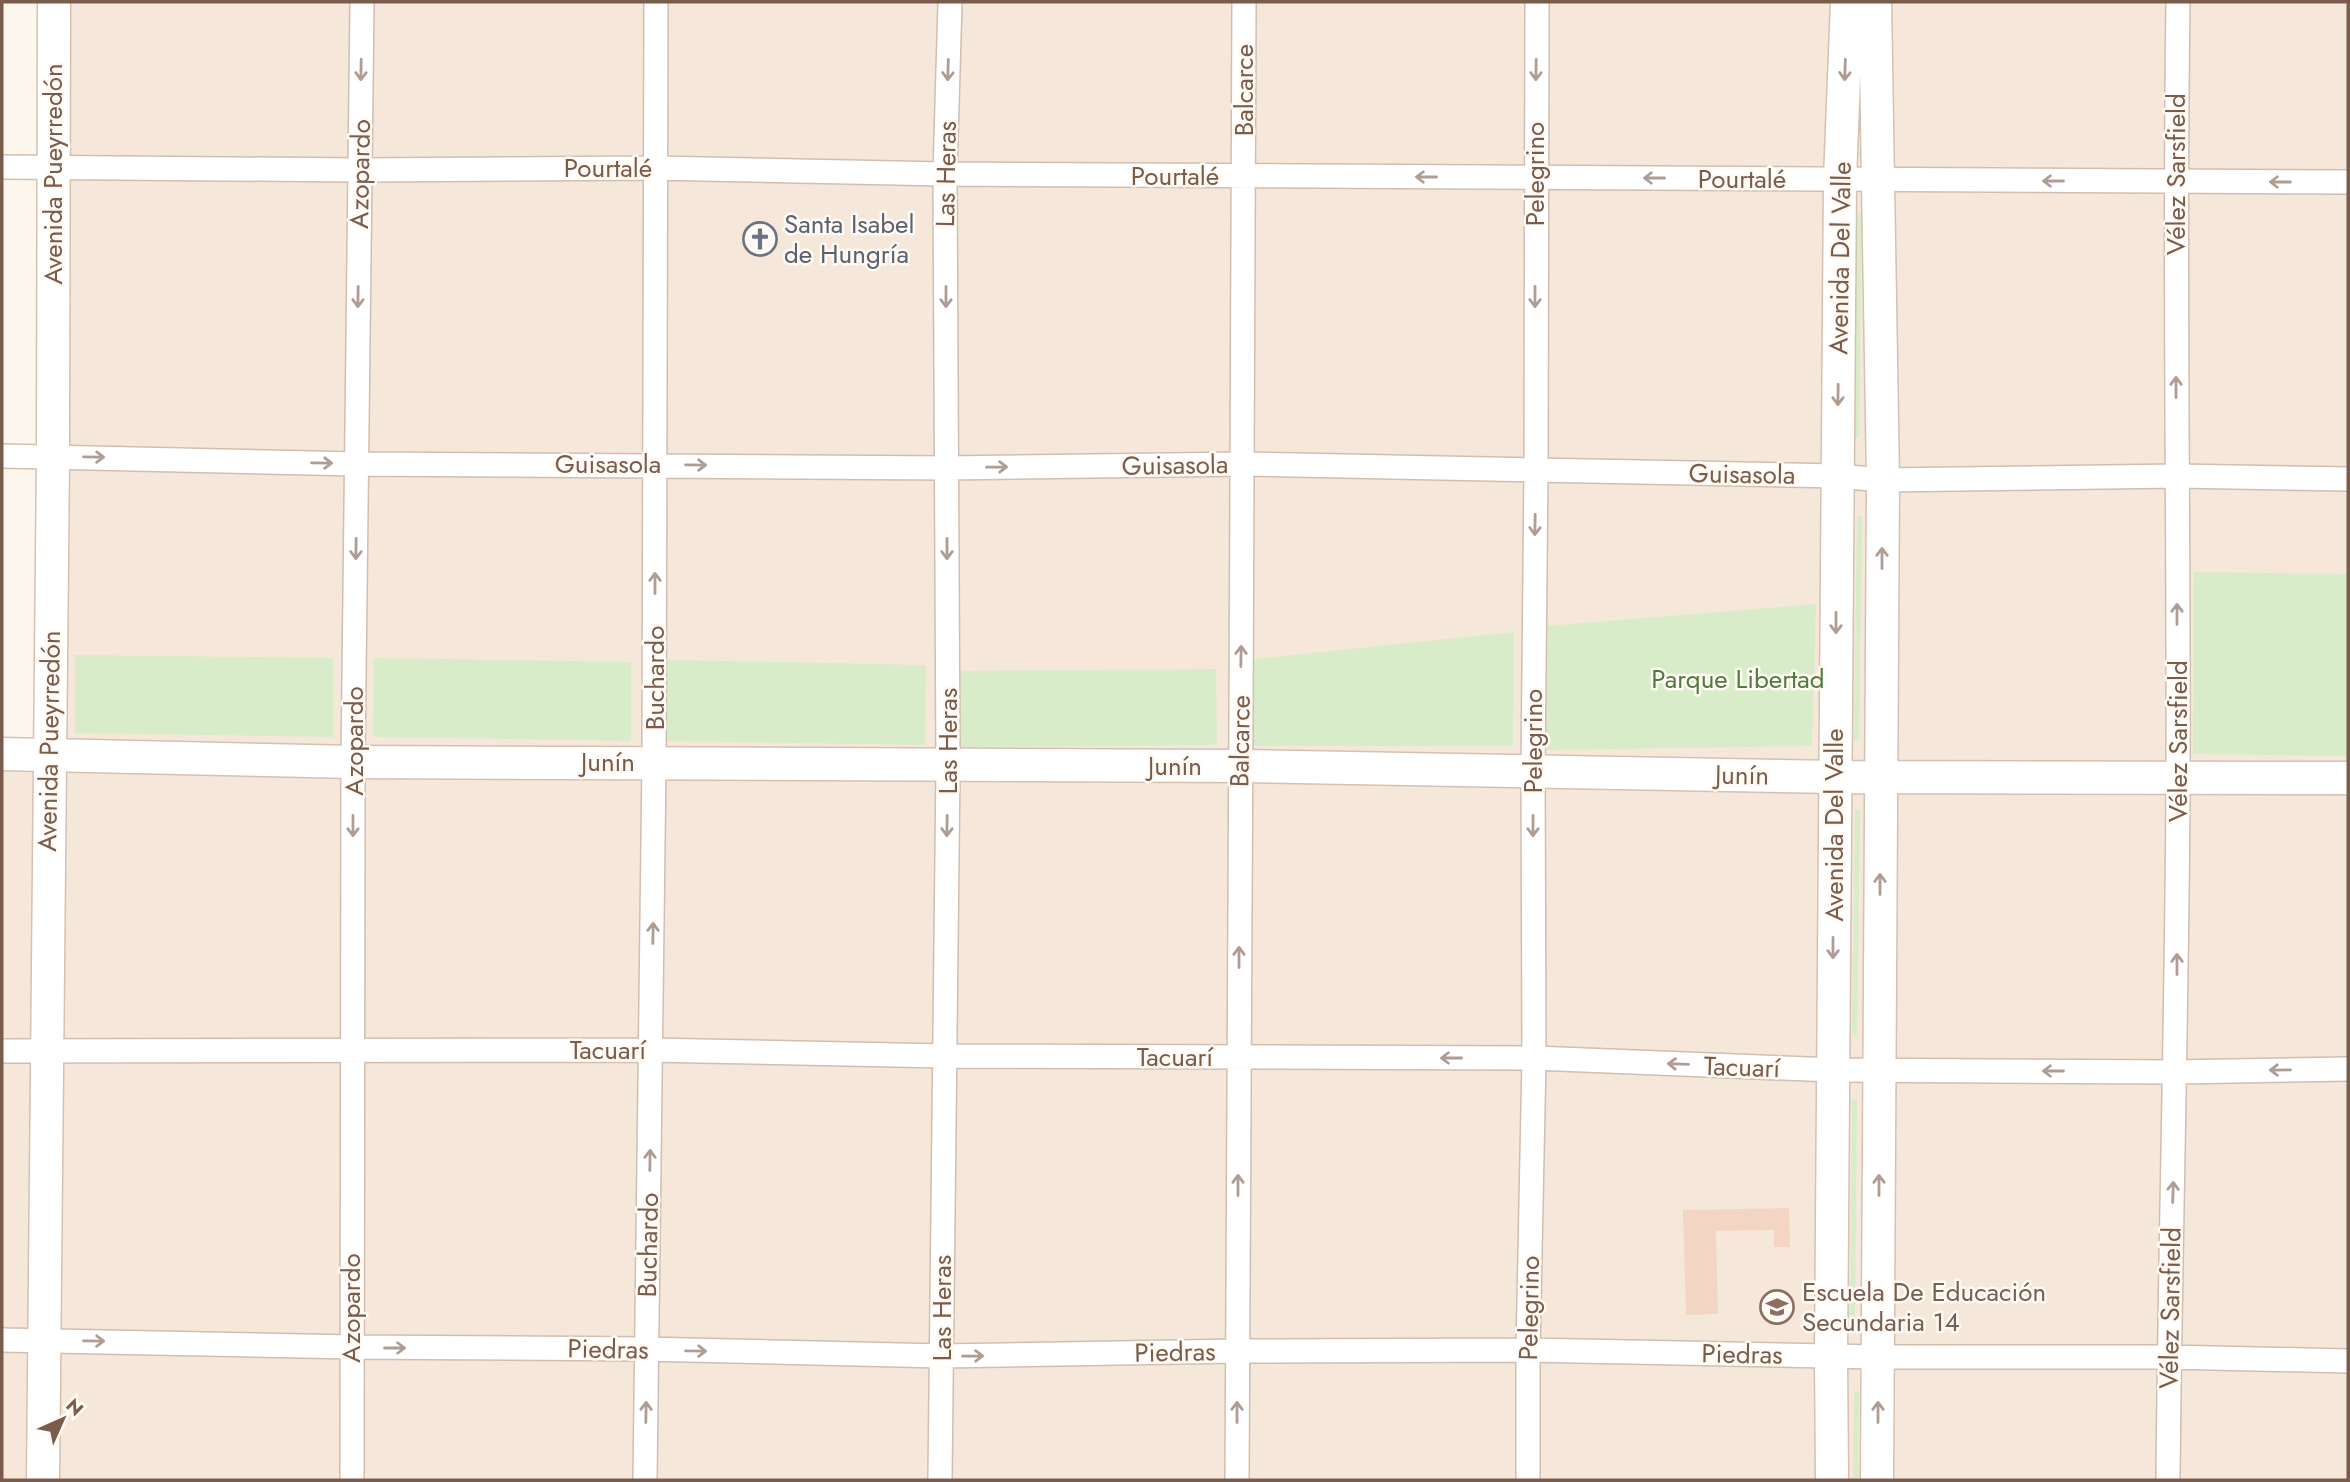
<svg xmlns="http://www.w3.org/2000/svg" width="2350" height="1482" font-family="Jost,sans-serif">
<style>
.residential{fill:#f5e8da}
.green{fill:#d8ecc9}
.building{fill:#f3d5c3}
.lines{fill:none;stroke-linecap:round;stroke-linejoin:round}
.street-casing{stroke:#d1beb0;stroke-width:26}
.secondary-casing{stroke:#d6c0b0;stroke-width:35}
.street{stroke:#fff;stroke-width:23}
.secondary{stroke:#fff;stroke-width:32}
.oneway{stroke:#af9d94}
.labels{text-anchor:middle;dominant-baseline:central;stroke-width:5;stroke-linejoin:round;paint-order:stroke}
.street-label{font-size:26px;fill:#7a5c4d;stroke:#fffaf3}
.worship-label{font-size:26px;fill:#5b616d;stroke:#fffaf3;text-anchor:start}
.park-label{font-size:26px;fill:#537a41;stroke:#fffaf3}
.education-label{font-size:26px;fill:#785e54;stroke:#fffaf3;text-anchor:start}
</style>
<rect width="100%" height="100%" fill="#fdf6ec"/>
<path class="residential" d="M54,2h2294v1478h-2346v-726h46z"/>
<path class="green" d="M1857,213h5l-3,225h-5z
M1857,516h5l-3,225h-5z
M2194,572l154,2v182l-155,-2z
M1816,604l-4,142 -265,4 -1,-124z
M1514,632l-1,114h-259v-87z
M75,655l258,3v79l-258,-4z
M374,658l257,4v79l-258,-4z
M667,660l259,5 -1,80 -259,-4z
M1216,669l1,76 -258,2 -1,-76z
M1855,810h5l-3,225h-5z
M1852,1100h5l-2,225h-5z
M1854,1393h5l-1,87h-5z"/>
<path class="building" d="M1789,1208l1,39h-16v-17l-58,1 2,83 -32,1 -3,-105z"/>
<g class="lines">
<g class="street-casing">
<path id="street" d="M2,167l358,3 295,-2 290,6 1403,8
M2,456l355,8 590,4 297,-4 593,12 46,4 294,-4 171,3
M2,1051l650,-1 292,6 590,2 299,12 343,2 172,-3
M2,1340l349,7 295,2 296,7 295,-5 291,-1 350,7h291l179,4
M352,1480l1,-718 9,-760
M645,1480l9,-718 2,-760
M940,1480l8,-714 -3,-592 5,-172
M1237,1480c2,-493 6,-985 7,-1478
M1528,1480v-130l6,-292 -1,-287 3,-302 1,-467
M2168,1480c2,-233 9,-465 10,-698 1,-260 -4,-520 0,-780"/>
</g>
<g class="secondary-casing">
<path id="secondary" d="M1875,2l8,478 -6,1000
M2,754l351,8 886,4 596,11 513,1
M43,1480l10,-1024 1,-454
M1832,1480l-1,-124 9,-1177 7,-177"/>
</g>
<use href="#street" class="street"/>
<use href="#secondary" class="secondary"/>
</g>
<defs><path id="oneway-shaft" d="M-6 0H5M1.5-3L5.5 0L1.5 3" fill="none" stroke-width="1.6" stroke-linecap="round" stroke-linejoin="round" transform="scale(1.75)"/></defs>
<g class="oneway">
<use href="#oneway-shaft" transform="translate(361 70) rotate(91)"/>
<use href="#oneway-shaft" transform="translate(948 70) rotate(92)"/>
<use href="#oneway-shaft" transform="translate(1536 70) rotate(91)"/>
<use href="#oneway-shaft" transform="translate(1845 70) rotate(92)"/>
<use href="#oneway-shaft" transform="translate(1426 177) rotate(-180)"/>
<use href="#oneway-shaft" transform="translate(1654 178) rotate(-180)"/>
<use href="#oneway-shaft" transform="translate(2053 181) rotate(-180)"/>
<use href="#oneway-shaft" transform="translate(2280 182) rotate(-180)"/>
<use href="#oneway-shaft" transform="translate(358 297) rotate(91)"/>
<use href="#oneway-shaft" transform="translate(946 297) rotate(90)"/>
<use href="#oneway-shaft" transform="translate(1535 297) rotate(90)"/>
<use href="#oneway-shaft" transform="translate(2176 387) rotate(-90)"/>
<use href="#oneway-shaft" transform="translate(1838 395) rotate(91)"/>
<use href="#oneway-shaft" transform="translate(94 457) rotate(1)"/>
<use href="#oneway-shaft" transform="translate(322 463) rotate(1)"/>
<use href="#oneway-shaft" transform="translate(696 465) rotate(1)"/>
<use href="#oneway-shaft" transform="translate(997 467) rotate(-1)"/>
<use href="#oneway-shaft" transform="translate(1535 525) rotate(91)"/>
<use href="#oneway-shaft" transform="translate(356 549) rotate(91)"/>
<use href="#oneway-shaft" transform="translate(947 549) rotate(90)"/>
<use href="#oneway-shaft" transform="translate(1882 558) rotate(-90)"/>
<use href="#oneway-shaft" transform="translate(655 583) rotate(-90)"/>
<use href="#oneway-shaft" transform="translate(2177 614) rotate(-90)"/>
<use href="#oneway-shaft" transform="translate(1836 623) rotate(90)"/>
<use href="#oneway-shaft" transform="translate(1241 656) rotate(-89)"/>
<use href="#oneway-shaft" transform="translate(353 826) rotate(90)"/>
<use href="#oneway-shaft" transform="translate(947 826) rotate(91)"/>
<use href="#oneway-shaft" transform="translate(1533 826) rotate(90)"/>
<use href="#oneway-shaft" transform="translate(1880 884) rotate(-90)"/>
<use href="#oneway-shaft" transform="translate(653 933) rotate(-89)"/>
<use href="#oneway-shaft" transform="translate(1833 948) rotate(90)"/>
<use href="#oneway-shaft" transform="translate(1239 957) rotate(-90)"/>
<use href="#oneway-shaft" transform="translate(2177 964) rotate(-90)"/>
<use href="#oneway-shaft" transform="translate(1451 1058) rotate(180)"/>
<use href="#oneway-shaft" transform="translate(1678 1064) rotate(-178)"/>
<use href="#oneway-shaft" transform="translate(2280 1070) rotate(179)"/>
<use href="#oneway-shaft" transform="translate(2053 1071) rotate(-180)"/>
<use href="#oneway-shaft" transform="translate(650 1160) rotate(-89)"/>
<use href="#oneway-shaft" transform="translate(1238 1185) rotate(-90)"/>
<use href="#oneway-shaft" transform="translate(1879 1185) rotate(-90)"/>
<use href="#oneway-shaft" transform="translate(2173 1192) rotate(-88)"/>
<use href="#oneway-shaft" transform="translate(94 1341) rotate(1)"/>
<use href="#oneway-shaft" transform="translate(395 1348)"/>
<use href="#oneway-shaft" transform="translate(696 1351) rotate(1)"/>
<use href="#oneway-shaft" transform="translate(973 1356) rotate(-1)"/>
<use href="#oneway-shaft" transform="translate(646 1412) rotate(-89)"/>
<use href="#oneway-shaft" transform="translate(1237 1412) rotate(-90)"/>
<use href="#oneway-shaft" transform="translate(1878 1412) rotate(-90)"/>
</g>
<defs>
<g id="church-ring" transform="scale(1.75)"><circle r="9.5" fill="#fffaf3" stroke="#6b7280" stroke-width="1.5"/><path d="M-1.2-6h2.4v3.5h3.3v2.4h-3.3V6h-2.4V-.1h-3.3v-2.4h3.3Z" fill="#6b7280"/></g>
<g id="school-ring" transform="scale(1.75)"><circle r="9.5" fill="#fffaf3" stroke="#8d6e63" stroke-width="1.5"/><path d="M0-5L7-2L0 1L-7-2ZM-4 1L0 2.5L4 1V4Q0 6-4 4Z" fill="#8d6e63"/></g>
</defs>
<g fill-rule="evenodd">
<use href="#church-ring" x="760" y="239"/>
<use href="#school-ring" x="1777" y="1307"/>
</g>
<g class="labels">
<g class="street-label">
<text transform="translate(1244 90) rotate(-90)">Balcarce</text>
<text x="608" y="168">Pourtalé</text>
<text transform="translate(53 174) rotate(-90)">Avenida Pueyrredón</text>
<text transform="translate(360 174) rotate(-89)">Azopardo</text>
<text transform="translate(946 174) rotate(-89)">Las Heras</text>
<text transform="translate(1535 174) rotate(-90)">Pelegrino</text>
<text transform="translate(2176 174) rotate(-90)">Vélez Sarsfield</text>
<text x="1175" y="176">Pourtalé</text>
<text x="1742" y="179">Pourtalé</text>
<text transform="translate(1840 258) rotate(-89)">Avenida Del Valle</text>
<text x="608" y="464">Guisasola</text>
<text transform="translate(1175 465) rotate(-1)">Guisasola</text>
<text transform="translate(1742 474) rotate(1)">Guisasola</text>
<text transform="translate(655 678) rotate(-90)">Buchardo</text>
<text transform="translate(49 741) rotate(-89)">Avenida Pueyrredón</text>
<text transform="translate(354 741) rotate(-90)">Azopardo</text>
<text transform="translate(948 741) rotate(-90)">Las Heras</text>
<text transform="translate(1240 741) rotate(-89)">Balcarce</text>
<text transform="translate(1533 741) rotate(-90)">Pelegrino</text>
<text transform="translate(2178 741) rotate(-90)">Vélez Sarsfield</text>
<text x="608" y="762">Junín</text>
<text x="1175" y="766">Junín</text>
<text transform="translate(1742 775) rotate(1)">Junín</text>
<text transform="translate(1834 825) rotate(-90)">Avenida Del Valle</text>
<text x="608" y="1050">Tacuarí</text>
<text x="1175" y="1057">Tacuarí</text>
<text transform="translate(1742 1067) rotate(2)">Tacuarí</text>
<text transform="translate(648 1245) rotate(-89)">Buchardo</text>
<text transform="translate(351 1308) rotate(-90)">Azopardo</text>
<text transform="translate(942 1308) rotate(-90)">Las Heras</text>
<text transform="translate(1529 1308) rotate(-89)">Pelegrino</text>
<text transform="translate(2170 1308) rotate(-89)">Vélez Sarsfield</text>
<text transform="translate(608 1349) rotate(1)">Piedras</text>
<text transform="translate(1175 1352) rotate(-1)">Piedras</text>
<text transform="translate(1742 1354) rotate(1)">Piedras</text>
</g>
<g class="worship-label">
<text x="784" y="224">Santa Isabel<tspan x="784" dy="30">de Hungría</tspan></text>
</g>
<g class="park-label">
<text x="1738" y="679">Parque Libertad</text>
</g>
<g class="education-label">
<text x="1802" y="1292">Escuela De Educación<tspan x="1802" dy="30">Secundaria 14</tspan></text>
</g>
</g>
<rect width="2350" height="1482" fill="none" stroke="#7a5c4d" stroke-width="7"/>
<g transform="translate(63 1419) rotate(45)" stroke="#fffaf3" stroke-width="5" paint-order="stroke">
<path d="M0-5L12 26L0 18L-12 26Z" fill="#7a5c4d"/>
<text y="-10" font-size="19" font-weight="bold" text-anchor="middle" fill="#7a5c4d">N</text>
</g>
</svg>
